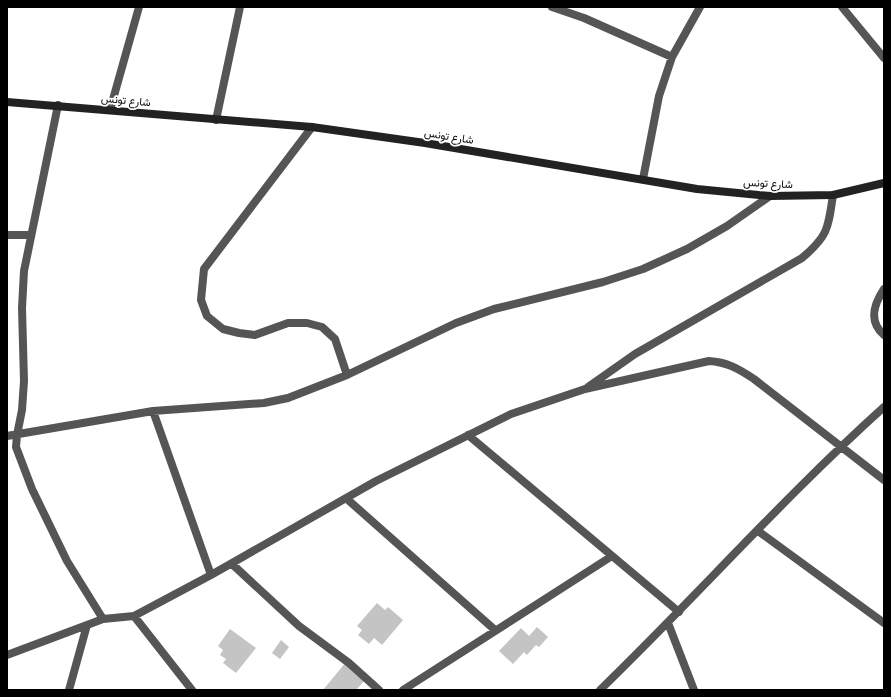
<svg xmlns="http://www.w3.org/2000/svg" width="891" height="697" font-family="'Public Sans',Vazirmatn,sans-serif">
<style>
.building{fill:#c4c4c4}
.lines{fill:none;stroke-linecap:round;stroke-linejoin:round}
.street{stroke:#555;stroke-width:8}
.secondary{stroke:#222;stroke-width:8}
.labels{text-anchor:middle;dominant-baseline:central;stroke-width:3.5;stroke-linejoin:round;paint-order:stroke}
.street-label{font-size:11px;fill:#000;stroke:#fff}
</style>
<rect width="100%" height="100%" fill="#fff"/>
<path class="building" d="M377,603l8,7 3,-3 15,13 -21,25 -8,-7 -5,6 -11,-9 4,-5 -5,-4z
M537,627l11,10 -9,10 -3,-2 -9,10 -3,-3 -11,12 -14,-13 22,-23 8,8z
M230,629l26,19 -20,25 -13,-10 3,-4 -6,-4 3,-5 -5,-4z
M281,640l8,7 -9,12 -8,-6z
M346,662l20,17 -10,11h-33z"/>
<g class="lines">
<path class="street" d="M552,7l32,11 88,39
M842,7l42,51
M58,105l-34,166 -2,37 2,73 -2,29 -5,25 -1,12 16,42 35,72 36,58
M110,110l29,-103
M216,120l24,-113
M312,127l-108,142 -3,31 6,16 16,13 16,4 16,2 33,-12h19l15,4 13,12 12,36
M643,179l16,-83 13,-39 28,-50
M7,235h24
M884,289c-10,15 -16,32 0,46
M588,387l47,-33 167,-96c26,-22 26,-29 31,-63
M153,411l58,164
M468,435l211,177
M7,436l146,-25 111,-8 24,-5 59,-23 109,-52 38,-14 109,-27 40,-13 44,-20 40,-23 43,-30
M347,499l148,131
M758,531l126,92
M232,564l67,62 50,37 30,27
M134,616l58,74
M668,623l26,67
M7,655l80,-30
M69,690l18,-65 16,-6 31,-3 77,-41 165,-94 135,-67 74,-25 124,-28c18,1 30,8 45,18l130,101
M403,690l209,-134
M600,690c96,-93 185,-194 284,-283"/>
<path class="secondary" d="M7,102l305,25 113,16 272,46 73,7 63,-1 51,-12"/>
</g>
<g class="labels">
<g class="street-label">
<text transform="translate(126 100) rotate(5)">شارع تونس</text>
<text transform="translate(449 136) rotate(9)">شارع تونس</text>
<text transform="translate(768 183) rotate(3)">شارع تونس</text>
</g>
</g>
<rect width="891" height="697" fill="none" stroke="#000000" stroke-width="16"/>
</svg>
